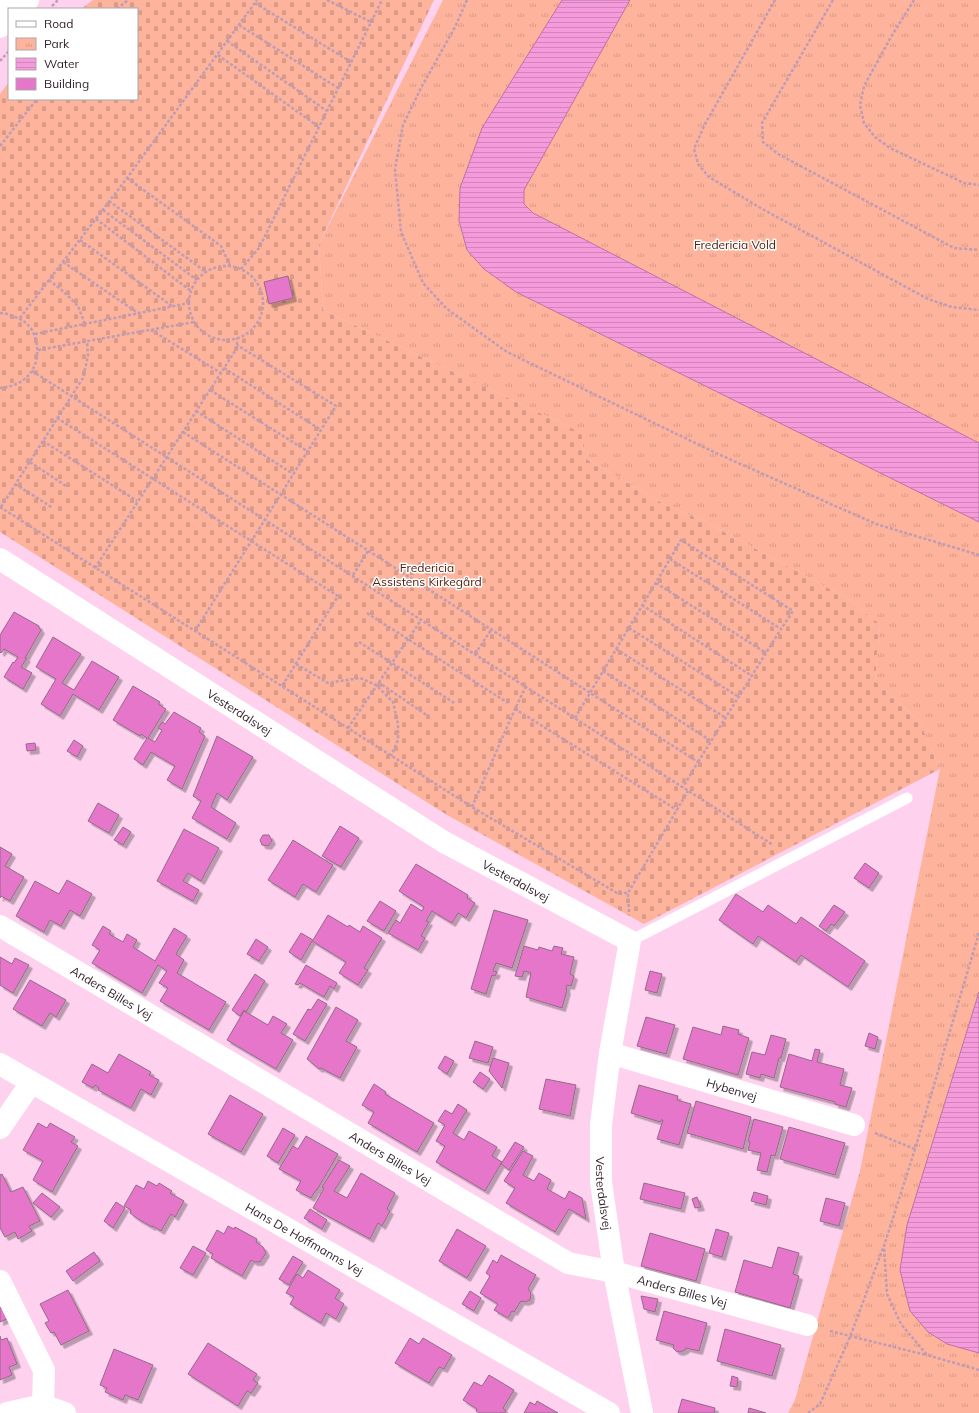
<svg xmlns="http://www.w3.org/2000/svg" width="979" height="1413" font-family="Mulish,sans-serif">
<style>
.cemetery{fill:url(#cemetery-stones)}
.park{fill:url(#park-tufts)}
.water{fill:url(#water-rules);stroke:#b974a5}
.building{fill:#e676c9;stroke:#926b86;filter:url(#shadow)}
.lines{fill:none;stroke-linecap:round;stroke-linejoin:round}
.path{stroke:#bf9cb3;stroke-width:2.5;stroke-dasharray:3 2;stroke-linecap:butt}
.lane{stroke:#fff;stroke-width:11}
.street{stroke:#fff;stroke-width:22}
.secondary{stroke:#fff;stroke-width:22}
.labels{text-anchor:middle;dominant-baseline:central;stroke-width:3;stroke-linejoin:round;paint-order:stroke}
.park-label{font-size:12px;fill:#522010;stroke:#fff}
.street-label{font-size:12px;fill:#2d1d28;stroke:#fff}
</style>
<defs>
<pattern id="cemetery-stones" width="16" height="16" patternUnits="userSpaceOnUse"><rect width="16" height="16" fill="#fdb39c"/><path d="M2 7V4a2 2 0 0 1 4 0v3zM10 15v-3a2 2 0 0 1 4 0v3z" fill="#d99a86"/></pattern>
<pattern id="park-tufts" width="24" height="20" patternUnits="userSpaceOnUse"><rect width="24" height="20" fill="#fdb39c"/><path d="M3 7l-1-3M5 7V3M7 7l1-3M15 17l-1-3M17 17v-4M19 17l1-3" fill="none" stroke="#d99a86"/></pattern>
<pattern id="water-rules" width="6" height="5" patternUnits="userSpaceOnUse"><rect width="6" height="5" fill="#f59adb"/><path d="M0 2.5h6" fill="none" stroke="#d284bc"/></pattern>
<filter id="shadow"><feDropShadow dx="3.5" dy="3.5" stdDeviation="0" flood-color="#0004"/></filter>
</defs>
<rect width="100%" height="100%" fill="#fed2ef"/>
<path class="cemetery" d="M93,0h341l-115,244 4,66 259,123 1,24 81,47 40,17 141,76 35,27 -5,57 45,41 20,47 -296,155 -197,-109 -447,-283v-438l9,-12v17h128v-90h-56z"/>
<path class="park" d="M443,0h536v1413h-191l7,-13 65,-229 80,-402 -20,-47 -45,-41 5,-57 -35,-27 -141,-76 -40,-17 -81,-47 -1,-24 -259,-123 -4,-66z"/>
<path class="water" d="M562,0h68l-106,190v14l9,9 446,230v79l-463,-230 -32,-23 -17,-19 -8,-29 1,-33 22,-60z
M979,992v361l-32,-9 -19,-12 -18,-21 -10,-41 7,-45z"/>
<path class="building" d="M288,276l5,22 -24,6 -5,-22z
M14,612l25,14v2l2,2 -16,28h2l-6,9 11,6 -9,16 -19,-12 9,-15 1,1 4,-6 -14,-8 -3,4 -1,-1v-17z
M53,637l28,17 -19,29 12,7 18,-29 27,16 -20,33 -26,-16 -13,22 -19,-12 15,-25 -20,-12z
M133,686l27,16 -2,2 8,5 -18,29 7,4 7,-12 -4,-2 4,-6 3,2 9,-12 27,16 -2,4 6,4 -23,53 -15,-9 8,-14 -24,-14 -8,13 -9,-6 13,-21 -6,-4 -1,2 -27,-16z
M217,736l36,21 -26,43 -10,-7 -6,14 25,16 -9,16 -35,-21 9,-17 -8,-5z
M74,740l9,6 -6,11 -10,-6z
M35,743l1,7 -9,1 -1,-7z
M98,803l21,12 -10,18 -21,-12z
M340,826l19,12 -18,29 -19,-11z
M123,827l8,5 -8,13 -9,-5z
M184,829l35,19 -18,33 -13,-8 -5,8 16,9 -6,11 -36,-20z
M263,835h6l3,6 -4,5 -6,-1 -2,-5z
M293,840l40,25 -17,27 -13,-8 -8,13 -27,-17z
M0,847l12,7 -7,12 19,11 -14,24 -9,-5 -1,2z
M865,863l14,10 -10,15 -15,-10z
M416,864l52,31 -1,3 8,5 -9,15 -8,-5 -6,10 -20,-12 -6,10 3,1 -8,14 4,2 -7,12 -30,-17 8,-13 4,3 11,-19 11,7 2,-4 -25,-16z
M67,880l25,14 -12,22 -10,-6 -9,16 -11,-6 -6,12 -28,-16 19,-35 24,13z
M736,894l27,18 5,-7 28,19 5,-7 64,44 -17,26 -47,-32 -5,7 -38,-26 -5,8 -34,-24z
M380,901l16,10 -12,20 -17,-10z
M834,905l11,7 -11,14 -3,-2 -5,7 -7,-5z
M494,910l34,10 -16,48 -16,-5 -3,8 4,1 -2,4 -3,-1 -6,19 -15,-5z
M328,915l20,12 1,-2 11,7 3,-6 19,12 -18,30 4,2 -10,15 -19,-12 7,-11 -34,-21 -11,19 -12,-8 12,-19 12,7z
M103,926l8,5 -2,3 14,8 4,-8 10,6 -4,7 22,14 19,-33 13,8 -11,18 8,6 -7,13 49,29 -17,28 -49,-29 8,-13 -9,-5 8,-12 -9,-6 -16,28 -50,-30 8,-13 -8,-5z
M256,939l12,8 -9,14 -12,-7z
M524,946l14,4 1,-3 13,4 2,-5 9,2 -2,6 13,3 -4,17 4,2 -3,10 -4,-1 -1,4 1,1 -5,18 -36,-11 5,-24 -7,-2 -2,6 -7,-1z
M0,957l12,7 3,-6 14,7 -16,28 -13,-8z
M306,965l31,18 -3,6 -4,-3 -6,11 -24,-14 -2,2 -3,-1z
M650,971l12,3 -5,19 -12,-3z
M255,974l10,7 -19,31 -2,-2 -4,6 -8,-6z
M30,980l36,20 -10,17 -6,-4 -8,13 -29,-17z
M318,999l9,5 -22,37 -12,-7 15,-25 3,1z
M336,1007l22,13 -12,21 11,6 -17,31 -19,-10 -2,1 -12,-10z
M244,1011l24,14 5,-9 14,8 -6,9 12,7 -17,29 -49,-29z
M646,1017l29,8 -9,29 -29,-8z
M723,1026l16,4 -1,4 11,4 -11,37 -55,-16 10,-32 28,8z
M869,1033l9,4 -3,12 -10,-3z
M771,1035l15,4 -5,19h-2l-5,20 -13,-4 -1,4 -14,-4 6,-22 13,3z
M475,1041l18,6 -5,16 -19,-5z
M815,1049l5,1 -3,12 27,7 -4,16 12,3 -6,19 -11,-3v-2l-55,-15 9,-33 23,7z
M119,1054l32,18 -2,3 10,5 -8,15 -10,-6 -10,19 -33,-18 1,-2 -4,-3 -2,3 -11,-6 10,-18 16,9z
M445,1056l9,5 -7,13 -9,-6z
M493,1058l16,5 -7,25 -13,-17z
M480,1072l10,7 -7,10 -10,-7z
M546,1079l30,6 -6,31 -31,-7z
M374,1084l12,8 -1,2 49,29 -17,29 -49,-29 6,-11 -12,-7z
M639,1085l39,11 -1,4 14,4 -12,41 -22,-6 6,-19h-2l-1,2 -29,-9z
M230,1095l33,19 -22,38 -33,-18z
M696,1101l55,16 -8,32 -56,-16z
M458,1104l9,6 -14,23 11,7 5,-9 28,16 -5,9 10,6 -17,29 -49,-29 9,-16 -9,-5 9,-16 -7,-4 7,-11 7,4z
M754,1119l29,8 -8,29 -4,-1 -4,17 -10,-2 4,-17 -13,-3 2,-8 -2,-1z
M38,1123l9,5 3,-5 25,14 -4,5 7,4 -26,46 -19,-12 10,-19 -20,-11z
M789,1127l56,16 -10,32 -55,-16z
M283,1128l12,7 -17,28 -11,-7z
M306,1136l32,18 -21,36h-1l-5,8 -15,-8 5,-9 -22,-12 14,-23 5,3z
M515,1142l9,5 -15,23 -8,-6z
M523,1151l10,5 -10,19 11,6 5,-8 12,7 -4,9 18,10 4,-8 13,7 4,21 -17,-10 -14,23 -49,-29 9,-15 -11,-7z
M339,1160l11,6 -16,25 13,7 14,-25 34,20 -8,16 3,2 -8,15 -4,-3 -8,16 -57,-31 11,-20 -2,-1z
M2,1174l9,18 12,-5 17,34 -11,5 3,5 -14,8 -3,-7 -10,5 -5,-9v-53z
M148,1181l9,5 2,-3 13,8 -2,2 14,8 -9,16 -4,-3 -10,17 -8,-5 -1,1 -14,-8 -8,-6 1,-3 -7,-4 12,-21 8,4z
M644,1183l41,10 -4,16 -41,-10z
M754,1192l14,4 -2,9 -15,-4z
M42,1193l18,14 -9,10 -18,-14z
M697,1197l4,10 -6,1 -3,-9z
M826,1198l19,5 -6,23 -19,-5z
M116,1202l9,6 -12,20 -9,-7z
M310,1209l17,11 -5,9 -18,-11z
M228,1226l6,3 1,-2 22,12 -1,3 7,5 3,6 -6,9h-6l-3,-2 -9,16 -31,-18 2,-4 -7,-4 11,-20 7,4z
M457,1229l29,17 -19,32 -28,-17z
M716,1229l13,4 -7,24 -13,-4z
M650,1233l55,16 -9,32 -55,-15z
M193,1246l13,7 -13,22 -13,-7z
M778,1247l21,6 -6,21 6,2 -9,32 -55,-16 9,-32 28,8z
M94,1252l6,9 -27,20 -7,-10z
M501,1255l35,20 -8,14 2,2 1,4 -1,5 -5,2 -4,-1 -7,11 -2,-1 -4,7 -14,-8 4,-6 -18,-11 10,-17 -4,-3 7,-13 4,3z
M293,1256l10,6 -14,23 -10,-6z
M308,1270l32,20 -5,8 9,6 -8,15 -10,-6 -5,10 -31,-19 4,-7 -8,-4 11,-19 6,4z
M68,1290l21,41 -28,14 -7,-13 -3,1 -6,-10 4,-2 -9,-17z
M470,1291l11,7 -7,13 -12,-7z
M641,1296l17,3 -3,13 -11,-3z
M3,1306l6,12 -9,4v-14z
M664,1311l43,12 -8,28 -13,-3 -1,2 -5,2 -4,-1 -3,-3 1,-3 -18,-5z
M725,1329l56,16 -9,31 -55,-15z
M0,1336l1,4 6,-2 10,26 -8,3 3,8 -12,5z
M410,1338l9,6 4,-6 29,17 -8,14 -5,-2 -10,16 -34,-20z
M208,1343l49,31 -4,6 5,3 -7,10 -4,-2 -9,15 -50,-32z
M114,1349l39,16 -15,35 -13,-5 -2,5 -18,-8 2,-4 -7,-3z
M489,1375l25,15 -11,18 3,3 -1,2h-26l-3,-2 1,-2 -14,-9 11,-18 8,4z
M732,1376l6,2 -1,9 -7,-1z
M682,1399l33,9 -1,5h-36z
M537,1401l21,12h-34l6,-11 5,3z
M749,1408l17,5h-18z"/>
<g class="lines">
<path class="path" d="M327,0l44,22
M467,0l-12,27 -34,61 -18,37 -8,44 6,63 22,51 24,26 60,43 211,102 158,70 103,31
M775,0l-71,126 -10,23 4,15 11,13 55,33 164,89 24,8 27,3
M833,0l-71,123 1,19 15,12 176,94 25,2
M914,0l-23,37 -27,49 -4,19 4,18 11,14 15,11 74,35 15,2
M255,3l96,59
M52,6l6,-6
M117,9l11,-9
M239,25l99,63
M227,41l100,70
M218,55l101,72
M0,61l9,-10
M0,146l37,-47
M127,178l94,68 9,20
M109,201l97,71
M103,210l94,70
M96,219l95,72
M80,240l92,66
M63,262l75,51
M189 303a37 37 0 1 1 74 0a37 37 0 1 1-74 0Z
M241,269l18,-21 123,-248
M49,280l15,12 14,14 7,18
M0,313c5,0 10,2 15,4 12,4 19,13 21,24 6,26 -10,45 -36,47
M20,318l107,-140 130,-178
M151,330l70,43
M35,334l154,-31
M38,350l156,-28
M224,368l97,62
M32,371l741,474
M210,390l97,61
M196,411l97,63
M57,418l281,178 -56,90
M183,432l515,330 -15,25
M43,441l94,60
M30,462l36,24
M15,484l38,24
M0,507l472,300 145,86h11
M1,507l82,-129 5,-22 -1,-14
M670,559l11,-19 112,71 -12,18
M95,568l142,-220v-10
M353,575l15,-24
M656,583l110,70
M642,605l110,71
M367,613l141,90
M629,628l110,69
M195,631l141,-225 -99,-61
M359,642l97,62
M616,649l110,69
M475,654l16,-24
M296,664l32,19 32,-5 16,7 17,17 5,22v16l-7,16
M603,671l108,70
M378,682l50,34
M526,686l-11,23 162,101
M575,718l95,-159 111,70 -83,133
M348,728l73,-108
M472,807l43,-98
M629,912l-1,-19 60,-102
M979,933l-64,216 -31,97 3,48 14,30 26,31 52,15
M875,1133l40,16
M830,1331l96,24
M808,1413l12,-9 30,-67 33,-89"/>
<path class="lane" d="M630,941l277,-143"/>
<g class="street">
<path id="s1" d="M0,559l444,283 186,99 -20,112 -9,72v57l13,90 28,141"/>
<path id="s2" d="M0,926l568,337 46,9 193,53"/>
<path id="s3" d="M610,1053l244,72"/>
<path id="s4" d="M0,1064l609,349"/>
<path d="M0,1128l31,-45"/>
<path d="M0,1281l44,89 -1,35"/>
<path d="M7,1413l36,-8 22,8"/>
</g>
<path class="secondary" d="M0,3l2,-3
M19,9l9,-9
M0,27l9,-8"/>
</g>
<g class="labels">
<g class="park-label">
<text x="735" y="244">Fredericia Vold</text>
<text x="427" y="567">Fredericia<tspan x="427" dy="14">Assistens Kirkegård</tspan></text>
</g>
<g class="street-label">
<text stroke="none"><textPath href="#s1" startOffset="284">Vesterdalsvej</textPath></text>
<text stroke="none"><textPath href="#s1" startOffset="608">Vesterdalsvej</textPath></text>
<text stroke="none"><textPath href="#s2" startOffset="130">Anders Billes Vej</textPath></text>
<text stroke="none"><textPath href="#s3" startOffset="127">Hybenvej</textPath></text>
<text stroke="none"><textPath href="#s2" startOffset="454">Anders Billes Vej</textPath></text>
<text stroke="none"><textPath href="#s1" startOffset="992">Vesterdalsvej</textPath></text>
<text stroke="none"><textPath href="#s4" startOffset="351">Hans De Hoffmanns Vej</textPath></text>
<text stroke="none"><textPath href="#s2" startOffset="778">Anders Billes Vej</textPath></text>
</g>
</g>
<rect x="8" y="8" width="130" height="92" fill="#ffffff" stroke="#aba5a9"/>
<rect x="16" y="21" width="20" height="6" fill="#ffffff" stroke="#aba5a9"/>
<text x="44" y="28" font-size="12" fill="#2d1d28">Road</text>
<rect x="16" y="38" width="20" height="12" fill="url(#park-tufts)" stroke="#aba5a9"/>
<text x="44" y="48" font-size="12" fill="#2d1d28">Park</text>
<rect x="16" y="58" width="20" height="12" fill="url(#water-rules)" stroke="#aba5a9"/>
<text x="44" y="68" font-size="12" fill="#2d1d28">Water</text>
<rect x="16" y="78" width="20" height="12" fill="#e676c9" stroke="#aba5a9"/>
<text x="44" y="88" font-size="12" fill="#2d1d28">Building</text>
</svg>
